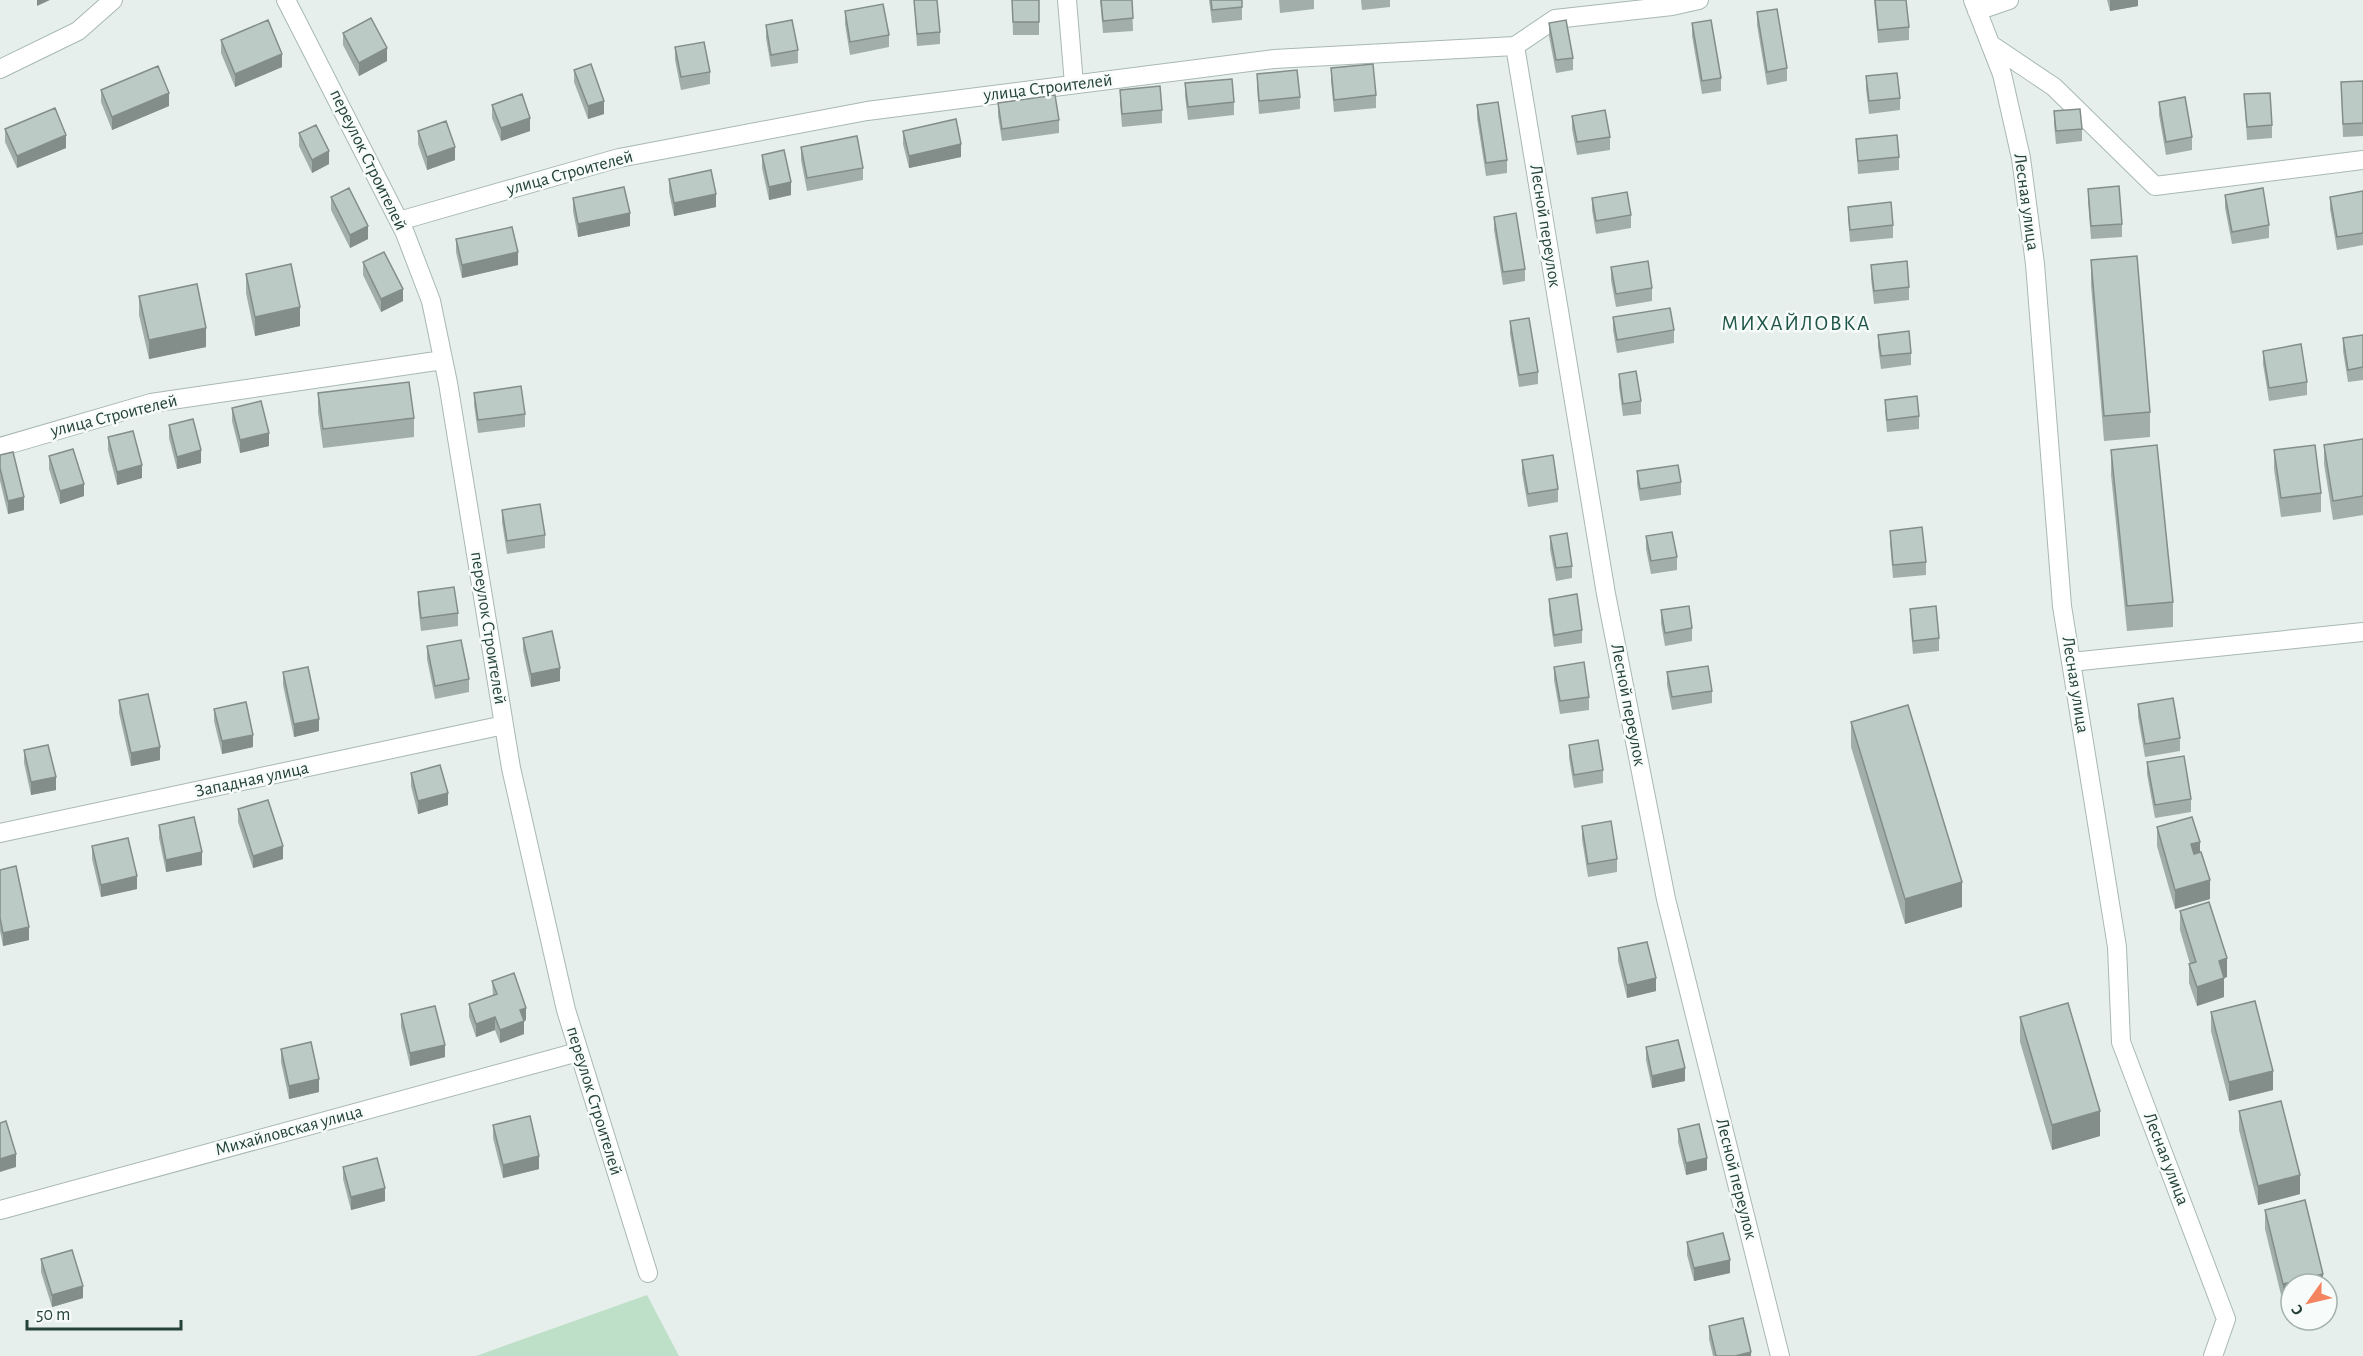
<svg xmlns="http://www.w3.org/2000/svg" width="2363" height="1356" font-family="'Alegreya Sans',sans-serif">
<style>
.green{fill:#bfe0c8}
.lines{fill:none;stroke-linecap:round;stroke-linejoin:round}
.street-casing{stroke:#a8b8b2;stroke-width:20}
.street{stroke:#fff;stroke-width:18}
.wall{fill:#a1aea9}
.shaded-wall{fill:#838d89}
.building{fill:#bbcac4;stroke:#838d89;stroke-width:1.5}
.labels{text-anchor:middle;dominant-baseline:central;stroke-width:5;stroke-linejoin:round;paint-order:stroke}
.street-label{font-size:18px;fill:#24423a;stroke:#f7fbf9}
.quarter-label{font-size:21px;letter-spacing:1.5px;fill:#1f5548;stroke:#f7fbf9}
</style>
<rect width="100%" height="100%" fill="#e6efeb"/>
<path class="green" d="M647,1295l32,61h-203z"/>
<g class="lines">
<g class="street-casing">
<path id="street" d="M286,0l119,233 26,68 17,82 63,385 55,242 82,263
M1067,0l7,84
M1973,0l29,74 19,84 14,106 27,342 55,341 4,95 105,277 -13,37
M1977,11l32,-11
M1990,44l64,43 101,99 208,-26
M1515,46l91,548 60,305 114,457
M0,69l78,-38 35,-31
M399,221l220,-63 248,-47 407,-52 241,-13 40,-27 117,-13 27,-6
M0,447l151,-44 292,-43
M2071,662l292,-30
M0,833l504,-108
M0,1210l578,-158"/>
</g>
<use href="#street" class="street"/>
</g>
<path class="wall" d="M914,0h23l3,32v12l-23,2z
M1012,0h27v35h-26z
M1100,0h32l1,31 -30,2z
M1209,0h33v20l-30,3z
M1279,0h35v9l-34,4z
M1361,0h29v7l-28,3z
M1874,0h32l3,27v13l-31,3z
M2107,0h31v6l-28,5z
M845,11l44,24v12l-39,8 -5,-31z
M1757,12l30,56v13l-20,4 -10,-60z
M1549,23l24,35v12l-17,3 -7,-37z
M1692,23l29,55v13l-19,3 -10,-58z
M766,25l32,25v13l-27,4 -5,-29z
M343,33l44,28 -28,15 -16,-31z
M221,40l61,27 -47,20 -14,-34z
M675,47l35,25v12l-29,6 -6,-30z
M1331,68l45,27v13l-42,4 -3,-31z
M574,70l30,44 -16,5 -14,-37z
M1257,74l43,23v12l-41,5 -2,-27z
M1866,76l34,22v12l-31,4 -3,-25z
M2363,81v55l-20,1 -2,-55z
M1185,83l49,19v13l-46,5 -3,-24z
M101,90l68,16 -57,24 -11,-28z
M1120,90l42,20v13l-40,4 -2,-24z
M2244,94l28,31v13l-25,2z
M2159,102l33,35v13l-26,5 -7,-40z
M998,103l61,17v13l-57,8 -4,-25z
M492,105l38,26 -29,10 -9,-23z
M1477,105l30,55v13l-21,3 -9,-58z
M2054,111l28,18v12l-26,3 -2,-20z
M1572,116l38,21v13l-33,5 -5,-26z
M5,129l61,19 -49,20 -12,-26z
M418,131l37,29 -28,10 -9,-26z
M903,131l58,26 -52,11 -6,-24z
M299,133l30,31 -17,9 -13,-27z
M1856,139l43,18v13l-41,4z
M801,147l62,21v12l-56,11 -6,-31z
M762,155l29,40 -22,5 -7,-32z
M669,179l47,28 -42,9 -5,-24z
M2088,189l34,35v13l-31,2 -3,-37z
M2363,191v54l-26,5 -7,-41v-12z
M2225,195l44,30v13l-37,6 -7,-36z
M331,197l37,42 -18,9 -19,-38z
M573,198l57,28 -52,11 -5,-26z
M1592,198l39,17v13l-35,6 -4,-24z
M1848,207l45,18v13l-43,4 -2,-23z
M1494,217l31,52v12l-22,4 -9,-55z
M456,239l62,26 -56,13 -6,-26z
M2091,260l59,152v25l-46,4 -13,-156z
M363,262l40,39 -22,11 -18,-37z
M1871,265l38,22v13l-35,4 -3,-26z
M1611,267l41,21v13l-36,6 -5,-27z
M246,274l54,52 -45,10 -9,-43z
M139,296l67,51 -57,12 -10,-44z
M1613,317l61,13v13l-57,10 -4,-23z
M1510,321l28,51v12l-19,3 -9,-53z
M1878,335l33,18v12l-30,4 -3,-22z
M2363,335v45l-15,2 -5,-31v-13z
M2263,351l44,31v13l-38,6 -6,-37z
M1619,374l22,27v13l-18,2 -4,-29z
M318,393l96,25v19l-91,11 -5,-36z
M474,393l51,21v13l-47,6 -4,-28z
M1885,400l34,16v13l-32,3 -2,-20z
M232,408l37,38 -29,7 -8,-32z
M169,425l32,38 -24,6 -8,-31z
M108,437l34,41 -25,7 -9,-35z
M2363,439v76l-30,5 -9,-56v-19z
M2111,450l62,152v25l-46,4 -16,-156z
M2274,450l47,43v19l-40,5 -7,-48z
M0,455l24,55 -16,4 -8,-33z
M49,456l35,40 -24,8 -11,-35z
M1522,460l36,29v13l-30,5 -6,-34z
M1637,471l44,11v13l-41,6 -3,-17z
M502,510l43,25v13l-38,6 -5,-32z
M1890,531l36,31v13l-33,3 -3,-35z
M1550,536l22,30v12l-16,3 -6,-32z
M1646,536l31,21v13l-26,4 -5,-25z
M418,592l40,21v13l-37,5 -3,-26z
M1549,599l33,31v13l-28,4 -5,-35z
M1910,609l29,29v13l-26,3 -3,-33z
M1661,610l31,18v13l-27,5 -4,-23z
M523,638l37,43 -29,6 -8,-37z
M427,646l42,33v13l-34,7 -8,-40z
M1554,667l35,30v13l-29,4 -6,-34z
M283,672l36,59 -25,6 -11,-52z
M1667,672l45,19v12l-40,7 -5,-25z
M119,700l41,60 -29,6 -12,-53z
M2138,704l42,34v13l-35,6 -7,-40z
M214,709l39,38 -31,7 -8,-33z
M1851,722l111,185 -57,17 -54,-177z
M1569,745l34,25v13l-29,5 -5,-30z
M24,750l32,40 -25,5 -7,-32z
M2147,762l44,37v13l-36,6 -8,-44z
M411,773l37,32 -30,9 -7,-28z
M238,809l45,50 -30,9 -15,-46z
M159,825l43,40 -36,7 -7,-34z
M1582,826l35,33v13l-29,5 -6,-38z
M2157,827l53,72 -35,10 -18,-63z
M92,846l45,43 -36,8 -9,-38z
M0,870l29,70 -26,6 -3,-15z
M2180,911l47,66 -3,1v19l-27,9 -8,-23v-19h1l-10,-34z
M1618,948l38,43 -29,7 -9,-37z
M492,981l34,39 -2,1v13l-24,9 -5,-13 -19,7 -7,-20v-13l24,-8z
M2211,1012l62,78 -44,11 -18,-70z
M401,1014l44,43 -35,9 -9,-39z
M2020,1017l80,119 -48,14 -32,-108z
M1646,1047l39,34 -33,7 -6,-28z
M281,1049l38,43 -30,7 -8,-37z
M2239,1111l61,83 -42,11 -19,-75z
M493,1125l46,44 -36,9 -10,-40z
M1678,1129l29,41 -21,5 -8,-33z
M343,1167l42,34 -34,9 -8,-31z
M2265,1210l58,74 -40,19 -18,-74z
M1687,1242l43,31 -36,8 -7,-26z
M41,1259l42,39 -31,9 -11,-35z
M1709,1326l42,30h-38l-4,-17z"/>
<path class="shaded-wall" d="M37,0h13l-13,6z
M2110,0h28v6l-28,5z
M387,48v13l-28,15v-13z
M282,54v13l-47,20v-13z
M169,93v13l-57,24v-13z
M604,101v13l-16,5v-13z
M530,118v13l-29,10v-13z
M66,135v13l-49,20v-12z
M961,144v13l-52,11v-12z
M455,147v13l-28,10v-13z
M329,151v13l-17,9v-13z
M791,182v13l-22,5v-13z
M716,194v13l-42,9v-13z
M630,213v13l-52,11v-13z
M368,226v13l-18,9v-13z
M518,252v13l-56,13v-13z
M403,289v12l-22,11v-13z
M300,307v19l-45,10v-19z
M206,328v19l-57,12v-19z
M269,433v13l-29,7v-13z
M201,450v13l-24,6v-12z
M142,465v13l-25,7v-13z
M84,484v12l-24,8v-13z
M24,497v13l-16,4v-13z
M560,668v13l-29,6v-13z
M319,719v12l-25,6v-13z
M253,735v12l-31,7v-13z
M160,747v13l-29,6v-13z
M56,777v13l-25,5v-13z
M448,793v12l-30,9v-13z
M2200,842v19l-9,2v-19z
M283,846v13l-30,9v-12z
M202,852v13l-36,7v-12z
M137,876v13l-36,8v-12z
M2210,880v19l-35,10v-19z
M1962,882v25l-57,17v-25z
M29,927v13l-26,6v-13z
M2227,958v19l-3,1v19l-27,9v-19l22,-26z
M1656,978v13l-29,7v-13z
M526,1008v12l-6,3 4,-2v13l-24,9v-13l20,-20z
M495,1017v13l-19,7v-13z
M445,1045v12l-35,9v-13z
M1685,1068v13l-33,7v-12z
M2273,1071v19l-44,11v-19z
M319,1079v13l-30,7v-13z
M2100,1111v25l-48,14v-25z
M16,1154v13l-16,5v-13z
M539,1156v13l-36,9v-13z
M1707,1158v12l-21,5v-12z
M2300,1175v19l-42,11v-19z
M385,1188v13l-34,9v-13z
M1730,1260v13l-36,8v-13z
M2323,1274v10h-32v17l-8,2v-19z
M83,1286v12l-31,9v-12z
M1751,1352v4h-16z"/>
<path class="building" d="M914,0h23l3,32 -23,2z
M1012,0h27v22h-26z
M1101,0h31l1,18 -30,3z
M1211,0h31v7l-30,3z
M1875,0h31l3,27 -31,3z
M883,4l6,31 -39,7 -5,-31z
M1777,9l10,59 -20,4 -10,-60z
M371,18l16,30 -28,15 -16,-30z
M268,20l14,34 -47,20 -14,-34z
M792,20l6,30 -27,5 -5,-30z
M1566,20l7,38 -17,2 -7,-37z
M1711,20l10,58 -19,3 -10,-58z
M704,42l6,30 -29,5 -6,-30z
M591,64l13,37 -16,5 -14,-36z
M1373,64l3,31 -42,5 -3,-32z
M158,66l11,27 -57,24 -11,-27z
M1297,70l3,27 -41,4 -2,-27z
M1897,73l3,25 -31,3 -3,-25z
M1232,79l2,23 -46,5 -3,-24z
M2363,81v42l-20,1 -2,-42z
M1160,86l2,24 -40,4 -2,-24z
M2270,93l2,32 -25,2 -3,-33z
M522,94l8,24 -29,10 -9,-23z
M1055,95l4,25 -57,9 -4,-26z
M2185,97l7,40 -26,5 -7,-40z
M1498,102l9,58 -21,3 -9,-58z
M55,108l11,27 -49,21 -12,-27z
M2080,109l2,20 -26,2 -2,-20z
M1605,110l5,27 -33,5 -5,-26z
M956,119l5,25 -52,12 -6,-25z
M446,121l9,26 -28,10 -9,-26z
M316,125l13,26 -17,9 -13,-27z
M1897,135l2,22 -41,4 -2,-22z
M857,136l6,32 -56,10 -6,-31z
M784,150l7,32 -22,5 -7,-32z
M711,170l5,24 -42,9 -5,-24z
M2119,186l3,38 -31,2 -3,-37z
M624,187l6,26 -52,11 -5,-26z
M349,188l19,38 -18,9 -19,-38z
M2263,188l6,37 -37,7 -7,-37z
M2363,191v42l-26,4 -7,-40z
M1627,192l4,23 -35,6 -4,-23z
M1891,202l2,23 -43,5 -2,-23z
M1516,213l9,56 -22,3 -9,-55z
M512,227l6,25 -56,13 -6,-26z
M384,252l19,37 -22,10 -18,-37z
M2137,256l13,156 -46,4 -13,-156z
M1648,261l4,27 -36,6 -5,-27z
M1907,261l2,26 -35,4 -3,-26z
M291,264l9,43 -45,10 -9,-43z
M197,284l9,44 -57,12 -10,-44z
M1670,308l4,22 -57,10 -4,-23z
M1529,318l9,54 -19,3 -9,-54z
M1909,331l2,22 -30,3 -3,-21z
M2363,335v32l-15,3 -5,-32z
M2301,344l6,38 -38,6 -6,-37z
M1636,371l5,30 -18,3 -4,-30z
M409,382l5,36 -91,11 -5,-36z
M521,386l4,28 -47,6 -4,-27z
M1917,396l2,20 -32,4 -2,-20z
M261,401l8,32 -29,7 -8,-32z
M193,419l8,31 -24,7 -8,-32z
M133,431l9,34 -25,7 -9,-35z
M2363,439v57l-30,5 -9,-56z
M2157,445l16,157 -46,4 -16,-156z
M2315,445l6,48 -40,5 -7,-48z
M73,449l11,35 -24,7 -11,-35z
M13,452l11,45 -16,4 -8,-33v-13z
M1553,455l5,34 -30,5 -6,-34z
M1678,465l3,17 -41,7 -3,-18z
M540,504l5,31 -38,6 -5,-31z
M1922,527l4,35 -33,3 -3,-34z
M1672,532l5,25 -26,4 -5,-25z
M1567,533l5,33 -16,2 -6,-32z
M454,587l4,26 -37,5 -3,-26z
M1577,594l5,36 -28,5 -5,-36z
M1689,606l3,22 -27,5 -4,-23z
M1936,606l3,32 -26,3 -3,-32z
M552,631l8,37 -29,6 -8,-36z
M461,640l8,39 -34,7 -8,-40z
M1584,662l5,35 -29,4 -6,-34z
M1708,666l4,25 -40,6 -5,-25z
M308,667l11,52 -25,5 -11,-52z
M148,694l12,53 -29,6 -12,-53z
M2173,698l7,40 -35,6 -7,-40z
M246,702l7,33 -31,6 -8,-32z
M1908,705l54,177 -57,17 -54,-177z
M1598,740l5,30 -29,5 -5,-30z
M48,745l8,32 -25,5 -7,-32z
M2184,756l7,43 -36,6 -8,-43z
M440,765l8,28 -30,8 -7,-28z
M268,800l15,46 -30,10 -15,-47z
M194,817l8,35 -36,8 -7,-35z
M2192,817l8,25 -9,2 3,10 7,-2 9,28 -35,10 -18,-63z
M1611,821l6,38 -29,5 -6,-38z
M128,838l9,38 -36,9 -9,-39z
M16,866l13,61 -26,6 -3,-15v-48z
M2209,902l18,56 -8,3 5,17 -27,9 -8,-23 7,-2 -16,-51z
M1647,942l9,36 -29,7 -9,-37z
M514,973l12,35 -6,2 4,11 -24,9 -5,-13 -19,7 -7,-20 28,-10 -5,-13z
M2255,1001l18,70 -44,11 -18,-70z
M2068,1003l32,108 -48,14 -32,-108z
M435,1006l10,39 -35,8 -9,-39z
M1678,1040l7,28 -33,8 -6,-29z
M311,1042l8,37 -30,7 -8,-37z
M2281,1101l19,74 -42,11 -19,-75z
M530,1116l9,40 -36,9 -10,-40z
M6,1121l10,33 -16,5v-36z
M1699,1124l8,34 -21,5 -8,-34z
M377,1158l8,30 -34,9 -8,-30z
M2305,1200l18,74 -40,10 -18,-74z
M1723,1233l7,27 -36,8 -7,-26z
M72,1250l11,36 -31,9 -11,-36z
M1743,1318l8,34 -16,4h-19l-7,-30z"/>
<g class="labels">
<g class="street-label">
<text transform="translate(1048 88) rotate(-7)">улица Строителей</text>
<text transform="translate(368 160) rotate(64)">переулок Строителей</text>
<text transform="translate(570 173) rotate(-15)">улица Строителей</text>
<text transform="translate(2026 202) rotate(82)">Лесная улица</text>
<text transform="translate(1545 226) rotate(81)">Лесной переулок</text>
<text transform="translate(114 416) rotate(-14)">улица Строителей</text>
<text transform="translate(488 628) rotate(81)">переулок Строителей</text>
<text transform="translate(2075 685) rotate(81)">Лесная улица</text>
<text transform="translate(1628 705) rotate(79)">Лесной переулок</text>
<text transform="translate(252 780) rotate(-12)">Западная улица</text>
<text transform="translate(594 1101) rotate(73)">переулок Строителей</text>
<text transform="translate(289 1131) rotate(-15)">Михайловская улица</text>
<text transform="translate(2166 1159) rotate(69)">Лесная улица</text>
<text transform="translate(1736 1179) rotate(76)">Лесной переулок</text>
</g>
<g class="quarter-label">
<text x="1796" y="323">МИХАЙЛОВКА</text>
</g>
</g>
<g transform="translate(2309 1302) rotate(236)"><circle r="28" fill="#f7fbf9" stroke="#a3b1ad" stroke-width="1.5"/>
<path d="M0-4.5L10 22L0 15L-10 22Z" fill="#f4845f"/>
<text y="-9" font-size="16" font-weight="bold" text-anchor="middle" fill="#24423a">С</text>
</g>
<path d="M27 1320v9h154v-9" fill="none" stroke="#24423a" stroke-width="3"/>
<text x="36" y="1320" font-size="18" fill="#24423a" stroke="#f7fbf9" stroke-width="4.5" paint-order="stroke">50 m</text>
</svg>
